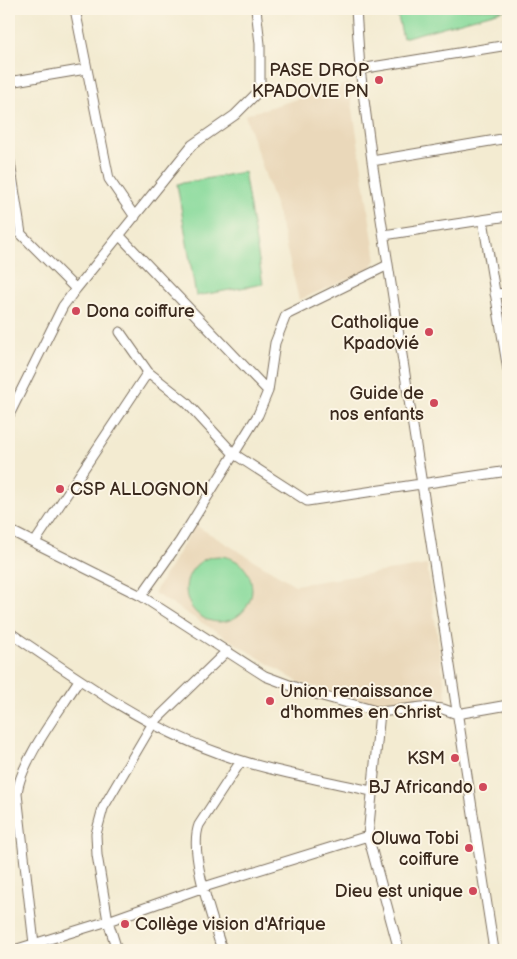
<svg xmlns="http://www.w3.org/2000/svg" width="517" height="959" font-family="'Balsamiq Sans',sans-serif">
<style>
.built{fill:#ead8ba}
.green{fill:#88da9b;stroke:#62825c}
.lines{fill:none;stroke-linecap:round;stroke-linejoin:round}
.street-casing{stroke:#7b6e5d;stroke-width:11}
.street{stroke:#fff;stroke-width:9}
.poi-dot{fill:#d1495b;stroke:#fcf5e5;stroke-width:2}
.labels{text-anchor:middle;dominant-baseline:central;stroke-width:4;stroke-linejoin:round;paint-order:stroke}
.poi-label{font-size:18px;fill:#3b2a1e;stroke:#fcf5e5;text-anchor:end}
</style>
<rect width="100%" height="100%" fill="#fcf5e5"/>
<filter id="ink" filterUnits="userSpaceOnUse"><feTurbulence type="fractalNoise" baseFrequency=".02" numOctaves="2"/><feDisplacementMap in="SourceGraphic" scale="10" xChannelSelector="R" yChannelSelector="G"/><feConvolveMatrix kernelMatrix="1 2 1 2 8 2 1 2 1" color-interpolation-filters="sRGB"/></filter>
<filter id="wash" filterUnits="userSpaceOnUse"><feTurbulence type="fractalNoise" baseFrequency=".0096" numOctaves="4" result="noise"/><feDisplacementMap in="SourceGraphic" scale="20" xChannelSelector="R" yChannelSelector="G"/><feGaussianBlur stdDeviation="1.12" result="paint"/><feColorMatrix in="noise" values="0 0 0 0 0 0 0 0 0 0 0 0 0 0 0 0 0 1.4 0 .05"/><feComposite in="paint" operator="in"/></filter>
<g filter="url(#wash)">
<rect width="100%" height="100%" fill="#f3ebd1"/>
<path class="built" d="M349,83l27,177 -7,10 -70,30 -21,-87 -33,-98z
M195,525l100,60 132,-20 20,136 -68,4 -81,-23 -144,-89z"/>
<path class="green" d="M396,9h112l-105,29z
M244,172l19,112 -67,12 -19,-112z
M186 589a33 33 0 1 1 66 0a33 33 0 1 1-66 0Z"/>
</g>
<g filter="url(#ink)">
<g class="lines">
<g class="street-casing">
<path id="street" d="M75,9l34,170 26,38
M356,9l4,60 12,92 122,789
M360,69l148,-24
M9,82l77,-13
M9,156l12,78 55,55
M372,161l136,-23
M483,220l25,150
M119,235l149,156
M384,235l124,-19
M495,294l13,-1
M120,332l28,40 38,30 48,52 73,47 201,-30
M9,415l54,-109 13,-17 116,-144 43,-30 25,-25v-46l-4,-35
M9,530l132,66 124,80 43,16 72,20 42,-5 21,2 14,5 51,-9
M35,542l113,-170
M141,596l39,-55 78,-126 10,-24 7,-48 11,-28 102,-50
M9,632c65,44 132,93 207,120 49,19 104,27 155,39
M380,712l-12,124 31,114
M34,944l-17,-150c3,-33 44,-85 62,-114
M14,950l94,-29 96,-34 164,-51
M117,950l-9,-29 -11,-66 -1,-21 7,-26 50,-85 74,-72
M222,950c-9,-30 -34,-97 -23,-125l42,-64"/>
</g>
<use href="#street" class="street"/>
</g>
</g>
<g class="poi-dot">
<circle cx="379" cy="80" r="5"/>
<circle cx="76" cy="311" r="5"/>
<circle cx="429" cy="332" r="5"/>
<circle cx="434" cy="403" r="5"/>
<circle cx="60" cy="489" r="5"/>
<circle cx="270" cy="701" r="5"/>
<circle cx="455" cy="758" r="5"/>
<circle cx="483" cy="787" r="5"/>
<circle cx="469" cy="848" r="5"/>
<circle cx="473" cy="891" r="5"/>
<circle cx="125" cy="924" r="5"/>
</g>
<g class="labels">
<g class="poi-label">
<text x="369" y="70">PASE DROP<tspan x="369" dy="21">KPADOVIE PN</tspan></text>
<text x="86" y="311" text-anchor="start">Dona coiffure</text>
<text x="419" y="322">Catholique<tspan x="419" dy="21">Kpadovié</tspan></text>
<text x="424" y="393">Guide de<tspan x="424" dy="21">nos enfants</tspan></text>
<text x="70" y="489" text-anchor="start">CSP ALLOGNON</text>
<text x="280" y="691" text-anchor="start">Union renaissance<tspan x="280" dy="21">d'hommes en Christ</tspan></text>
<text x="445" y="758">KSM</text>
<text x="473" y="787">BJ Africando</text>
<text x="459" y="838">Oluwa Tobi<tspan x="459" dy="21">coiffure</tspan></text>
<text x="463" y="891">Dieu est unique</text>
<text x="135" y="924" text-anchor="start">Collège vision d'Afrique</text>
</g>
</g>
<rect width="517" height="959" fill="none" stroke="#fcf5e5" stroke-width="30"/>
</svg>
